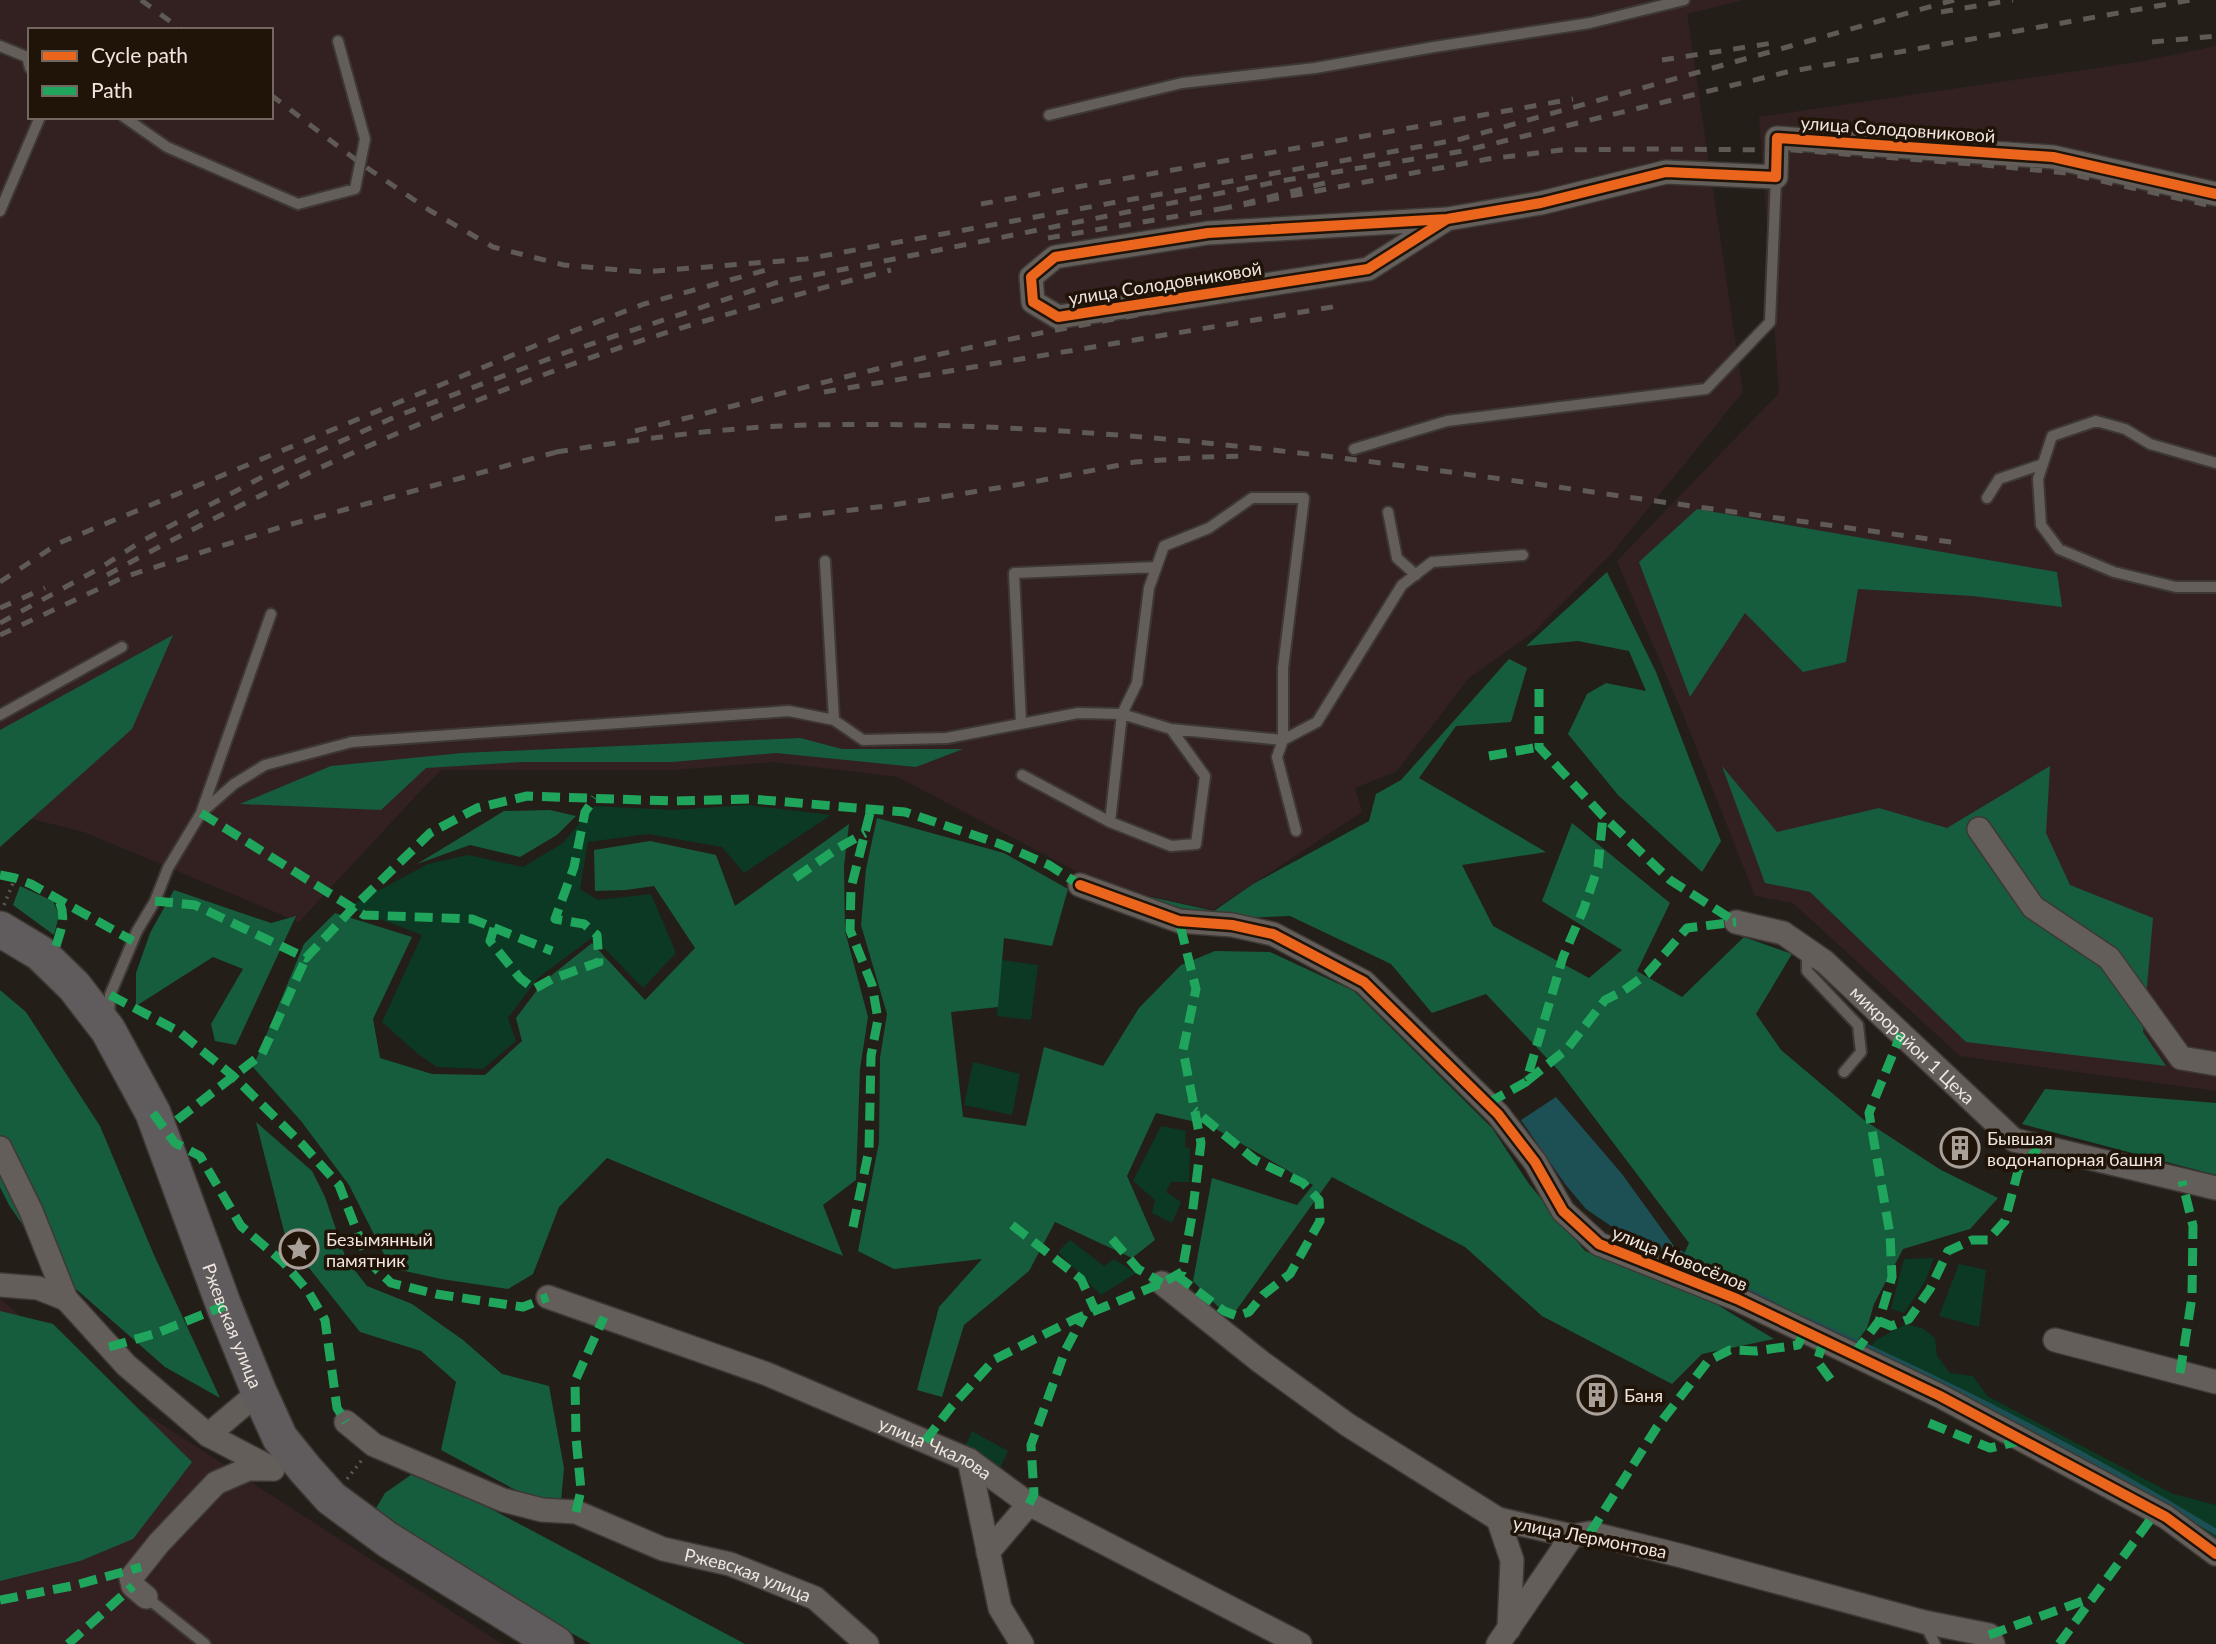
<svg xmlns="http://www.w3.org/2000/svg" width="2216" height="1644" font-family="Lato,sans-serif">
<style>
.industrial{fill:#332122;fill-rule:evenodd}
.green{fill:#0b3923}
.forest{fill:#165d3d}
.water{fill:#1d5055}
.lines{fill:none;stroke-linecap:round;stroke-linejoin:round}
.stream{stroke:#1d5055;stroke-width:6}
.lane-casing{stroke:#3e3834;stroke-width:14}
.street-casing{stroke:#3e3834;stroke-width:26}
.primary-casing{stroke:#3e3834;stroke-width:38}
.path{stroke:#5c5753;stroke-width:3.5;stroke-dasharray:2 5;stroke-linecap:butt}
.lane{stroke:#635e59;stroke-width:10}
.street{stroke:#635e59;stroke-width:23}
.primary{stroke:#605b5c;stroke-width:35}
.rail{stroke:#5f5a54;stroke-width:5;stroke-dasharray:12 12;stroke-linecap:butt}
.quiet{stroke:#20a55d;stroke-width:9;stroke-dasharray:18 9;stroke-linecap:butt}
.cycleway-casing{stroke:#201409;stroke-width:15}
.cycleway{stroke:#eb651d;stroke-width:10}
.labels{text-anchor:middle;dominant-baseline:central;stroke-width:7;stroke-linejoin:round;paint-order:stroke}
.street-label{font-size:18px;fill:#efe6df;stroke:#201409}
.poi-label{font-size:18px;fill:#efe6df;stroke:#201409;text-anchor:start}
</style>
<rect width="100%" height="100%" fill="#241e18"/>
<path class="industrial" d="M0,0h1743l-56,14 56,378 -131,161 -77,78 -66,47 -72,93 -42,17 7,24 -149,98 -109,-24 -206,-109 -124,-15 -100,8h-232l-17,16 -126,136 -215,-90 -84,-21zM30,30h241v87h-241z
M2216,46v1045l-256,-35 -167,-153 -38,-7 -73,-184 -65,-151 162,-168 -20,-276 379,-55z
M0,1298l85,77 417,269h-502z"/>
<path class="green" d="M748,805l83,10 -87,58 -22,-26 -74,-13 -60,8 -8,47 18,11 53,-6 25,59 -33,35 -50,-51 -55,41 -30,40 8,23 -33,28 -46,-2 -19,-13 -36,-32 40,-87 -74,-28 80,-43 40,-9 55,12 40,-24 31,-37 79,4z
M1002,960l36,5 -7,55 -34,-4z
M973,1062l47,12 -8,41 -48,-10z
M1161,1126l25,5 -1,16 5,1 -1,34h-18l-5,10 15,10 -9,21 -20,-10 3,-13 -22,-19z
M1070,1240l34,26 10,-7 22,14 -35,22 -43,-43z
M1934,1258l-9,24 -21,31 -13,-4 13,-50z
M1959,1264l27,6 -7,57 -40,-11z
M1906,1324l16,4 13,10 2,18 13,17 23,3 14,20 186,98 43,11v41l-352,-191 12,-15z
M972,1431l36,20 -8,17 -36,-19z"/>
<path class="forest" d="M1697,509l360,63 5,35 -89,-11 -115,-7 -12,73 -43,10 -58,-59 -55,84 -51,-135z
M1607,572l49,100 65,169 -19,31 -84,-77 -50,-61 19,-40 19,-11 40,8 -17,-40 -51,-10 -52,5z
M173,635l-41,94 -132,118v-117z
M1509,659l18,9 -16,54 -55,4 -37,52 127,74 -84,13 31,61 96,52 33,-28 -80,-49 30,-78 98,80 -33,68 45,26 62,-60 48,17 -36,60 25,36 83,70 77,50 57,28 -28,31 -67,20 -29,55 -7,24 -15,20 -174,-81 11,-24 -130,-172 -73,-77 -54,19 -41,-49 -101,-48 -81,3 -103,-32 108,24 39,-27 116,-63 7,-27 25,-14z
M800,738l42,11h121l-47,18 -140,-14 -104,9h-151l-95,6 -45,42 -141,-6 91,-38 131,-13z
M1722,766l55,66 102,-24 68,20 103,-62 -4,67 24,52 83,33 -10,114 23,34 -200,-24 -156,-150 -45,-9z
M550,810l26,6 -19,19 -37,22 -50,-12 -53,19 87,-53z
M877,818l127,35 64,36 -16,57 -48,-8 -6,69 -47,5 12,105 63,9 18,-79 59,19 36,-58 42,-43 34,-14 55,1 84,39 138,137 37,56 56,67 121,47 68,41 -72,15 -30,30 -130,-68 -77,-69 -133,-70 -102,142 -37,-38 19,-103 85,27 16,-20 -104,-60 -53,-12 -29,63 28,64 -23,18 -77,-36 -26,49 -65,54 -22,72 -25,-7 22,-83 43,-48 -88,10 -36,-18 21,-109 1,-84 7,-44 -26,-89 5,-56z
M849,824l-5,42 1,65 23,86 -8,52 -4,111 -33,25 20,51 -236,-98 -48,49 -26,67 -25,15 -67,-10 -50,-11 -42,-83 -48,-64 -48,-54 51,-123 31,-31 77,24 -39,82 7,39 52,16 53,1 37,-34 -6,-23 27,-36 49,-39 53,57 50,-52 -41,-62 -28,4 -31,1 -1,-41 56,-9 66,14 19,51z
M20,886l33,15 6,14 -5,20 -41,-30z
M174,890l97,33 25,-7 -60,129 -21,-4 -4,-17 32,-55 -30,-12 -77,49v-33l14,-40z
M0,990l26,22 74,114 54,129 66,143 -55,-31 -112,-98 -44,-64 -9,-18z
M2045,1089l171,14v72l-194,-51z
M256,1122l56,49 13,26 21,62 21,27 45,18 51,36 39,34 47,12 15,82 -3,33 -36,-6 -84,-45 15,-68 -35,-31 -61,-19 -74,-93z
M0,1311l53,13 139,138 -59,77 -53,22 -80,20z
M418,1470l327,174h-154l-85,-47 -131,-87 10,-17z"/>
<path class="water" d="M1556,1097l66,77 57,79 -33,-3 -60,-41 -21,-25 -44,-64z"/>
<g class="lines">
<path class="stream" d="M1679,1253l100,54
M1805,1319c141,62 279,132 411,213"/>
<g class="lane-casing">
<path id="lane" d="M0,46l27,11 3,11
M1049,115l133,-32 133,-15 119,-21 156,-24 94,-23
M124,117l43,30 131,57 57,-15 10,-50 -27,-98
M0,211l40,-94
M1354,449l93,-28 259,-32 64,-67 6,-145
M2216,463l-66,-19 -25,-15 -29,-8 -44,15 -14,43 3,46 18,24 55,23 62,15h40
M1987,498l12,-19 44,-15
M1388,512l9,46 19,17
M825,561l9,159
M0,715l122,-68
M1021,722l-7,-149 142,-6
M1171,729l112,11 34,-18 85,-137 30,-23 91,-7
M202,810l69,-196
M1110,822l12,-108 15,-31 12,-95 15,-42 45,-18 43,-30h52l-21,170v72l-6,17 19,74
M1807,952v19l51,54 3,27 -17,20
M109,1017l1,-22 27,-64 18,-30 13,-33 33,-55 33,-29 31,-19 87,-23 437,-31 45,9 29,20 84,-2 131,-25 44,1 49,15 34,47 -9,68 -25,2 -61,-24 -88,-47
M146,1597l59,47
M1925,1625l10,19"/>
</g>
<g class="street-casing">
<g id="street">
<path d="M1447,219l-79,50 -310,48 -25,-15 -2,-25 24,-20 153,-24 239,-14 94,-16 125,-31 110,5 1,-39 276,19 163,37"/>
<path d="M1979,829l54,78 76,51 72,100 35,6"/>
<path d="M1080,885l99,36 53,4 41,9 91,48 134,132 37,48 28,49 36,33 138,55 203,97 226,121 50,37"/>
<path id="s1" d="M1736,922l47,11 42,29 189,178 202,48"/>
<path d="M0,1148l31,63 35,88"/>
<path d="M1162,1283l99,79 87,63 150,94 74,17 18,-3 92,23 242,66 65,13 4,9"/>
<path d="M0,1285l38,3 28,11 60,66 82,70 65,34"/>
<path id="s2" d="M548,1297l219,77 202,86 60,44 271,140"/>
<path d="M2055,1340l161,42"/>
<path id="s3" d="M346,1422l28,23 129,55 39,10 34,2 87,37 67,15 85,34 52,46"/>
<path d="M208,1435l51,-43"/>
<path d="M969,1460l31,148 22,36"/>
<path d="M1498,1519l14,41 -3,69"/>
<path d="M988,1552l41,-48"/>
<path d="M146,1597l-13,-11 -2,-8 28,-35 57,-60 32,-14h25"/>
<path d="M1498,1644l74,-108"/>
</g>
</g>
<g class="primary-casing">
<g id="primary">
<path id="s4" d="M0,929l40,24 34,33 34,44 45,83 71,193 35,86 21,46 25,31 26,29 57,42 168,104"/>
</g>
</g>
<path class="path" d="M4,905l11,-27
M347,1479l15,-19"/>
<use href="#lane" class="lane"/>
<use href="#street" class="street"/>
<use href="#primary" class="primary"/>
<path class="rail" d="M141,0l41,30
M1941,12l72,-12
M2152,42l64,-6
M1662,60l111,-17
M271,95l89,68 69,47 64,37 71,18 79,7 163,-13 655,-120 493,-139
M1325,183l-99,25 262,-49 73,-9 86,-1 147,1 191,15 81,8 150,34
M981,204l592,-105
M1048,238l178,-30
M824,392l514,-86
M635,431c81,-20 161,-42 242,-62 147,-36 295,-61 444,-85
M556,452c84,-13 168,-25 254,-27 239,-5 476,24 713,57 145,21 290,41 435,61
M775,519l111,-13 142,-23 107,-21 69,-5 46,-1
M107,575c149,-82 304,-152 463,-210 105,-38 213,-67 321,-95
M0,582l59,-39 478,-198 107,-41 122,-34
M0,608l45,-20
M0,623l100,-55 42,-27 124,-66 131,-59 170,-64 208,-69 506,-102 182,-30 324,-79 404,-72
M0,635l124,-58 157,-50 283,-77"/>
<path class="quiet" d="M1539,689v58l64,69 67,64 66,42
M1489,756l50,-9
M201,813l163,102 108,4 80,32
M0,875l15,3 16,6 102,57
M795,878l43,-30 27,-15
M155,901l40,4 111,53 47,-50 77,-75 47,-25 50,-12 145,5 79,-2 154,13 95,32 49,21 31,20
M494,928l-4,13 30,37 14,11 18,-10 47,-17 -2,-27 -13,-11 -29,-5 19,-52 11,-55 10,-14
M56,946c6,-19 11,-31 1,-49
M110,995l68,36 55,45 69,68 37,41 30,77 22,21 45,11 87,13 25,-10
M1527,1081l40,-32 38,-49 18,-9 24,-17 40,-46 49,-6
M1488,1103l38,-21 37,-125 21,-49 14,-41 5,-51
M153,1113l22,30 25,13 41,70 42,36 25,29 17,29 12,88 9,14
M177,1120l85,-66 44,-96
M1012,1225l69,54 14,31
M853,1227l16,-77 2,-94 7,-37 -6,-34 -22,-55 1,-42 20,-79
M1112,1239l26,30 24,14
M1176,1275l48,36 13,5 12,-4 14,-17 27,-21 30,-53 -1,-21 -16,-17 -48,-23 -61,-50
M1879,1321l12,5 18,-7 21,-30 18,-38 24,-11h16l17,-19 13,-50 22,-25
M1824,1340l-7,21 17,23
M109,1347l48,-14 67,-27
M1854,1354l25,-33 13,-44 -2,-43 -21,-121 32,-79
M2180,1373l12,-76 1,-71 -11,-45
M1929,1423l61,25 34,-8
M925,1441l27,-35 43,-47 80,-40 87,-36 20,-11 10,-56 9,-73 -18,-93 13,-61 -17,-68
M1029,1504l5,-10 -3,-49 34,-94 19,-36
M576,1512l5,-22 -5,-52 -1,-57 29,-64
M1590,1533l67,-106 51,-66 22,-11 26,1 42,-6 6,-13
M0,1600l72,-14 69,-19
M1989,1635l102,-37
M68,1644l65,-58
M2059,1644l97,-132"/>
<g class="cycleway-casing">
<path id="cycleway" d="M1447,219l-79,50 -310,48 -25,-15 -2,-25 24,-20 153,-24 239,-14 94,-16 125,-31 110,5 1,-39 276,19 163,37
M1080,885l99,36 53,4 41,9 91,48 134,132 37,48 28,49 36,33 138,55 203,97 226,121 50,37"/>
</g>
<use href="#cycleway" class="cycleway"/>
</g>
<defs>
<g id="building-ring" transform="scale(2.0125)"><circle r="9.5" fill="#201409" stroke="#a8a099" stroke-width="1.5"/><path d="M-4-6H4V6H1V3H-1V6H-4ZM-2.5-4.3h1.7v1.8h-1.7ZM.8-4.3h1.7v1.8H.8ZM-2.5-1h1.7V.8h-1.7ZM.8-1h1.7V.8H.8Z" fill="#a8a099"/></g>
<g id="sight-ring" transform="scale(2.0125)"><circle r="9.5" fill="#201409" stroke="#a8a099" stroke-width="1.5"/><path d="M0-6L1.8-2.2L6-1.7L2.9 1.2L3.7 5.4L0 3.3L-3.7 5.4L-2.9 1.2L-6-1.7L-1.8-2.2Z" fill="#a8a099"/></g>
</defs>
<g fill-rule="evenodd">
<use href="#building-ring" x="1960" y="1148"/>
<use href="#sight-ring" x="299" y="1249"/>
<use href="#building-ring" x="1597" y="1395"/>
</g>
<g class="labels">
<g class="street-label">
<text transform="translate(1898 129) rotate(4)">улица Солодовниковой</text>
<text transform="translate(1165 283) rotate(-9)">улица Солодовниковой</text>
<text stroke="none"><textPath href="#s1" startOffset="220">микрорайон 1 Цеха</textPath></text>
<text transform="translate(1680 1258) rotate(22)">улица Новосёлов</text>
<text stroke="none"><textPath href="#s4" startOffset="471">Ржевская улица</textPath></text>
<text stroke="none"><textPath href="#s2" startOffset="416">улица Чкалова</textPath></text>
<text transform="translate(1590 1537) rotate(11)">улица Лермонтова</text>
<text stroke="none"><textPath href="#s3" startOffset="434">Ржевская улица</textPath></text>
</g>
<g class="poi-label">
<text x="1987" y="1138">Бывшая<tspan x="1987" dy="21">водонапорная башня</tspan></text>
<text x="326" y="1239">Безымянный<tspan x="326" dy="21">памятник</tspan></text>
<text x="1624" y="1395">Баня</text>
</g>
</g>
<rect x="28" y="28" width="245" height="91" fill="#201409" stroke="#73685f" stroke-width="2"/>
<rect x="42" y="51" width="35" height="10" fill="#eb651d" stroke="#73685f" stroke-width="2"/>
<text x="91" y="63" font-size="21" fill="#efe6df">Cycle path</text>
<rect x="42" y="86" width="35" height="10" fill="#20a55d" stroke="#73685f" stroke-width="2"/>
<text x="91" y="98" font-size="21" fill="#efe6df">Path</text>
</svg>
